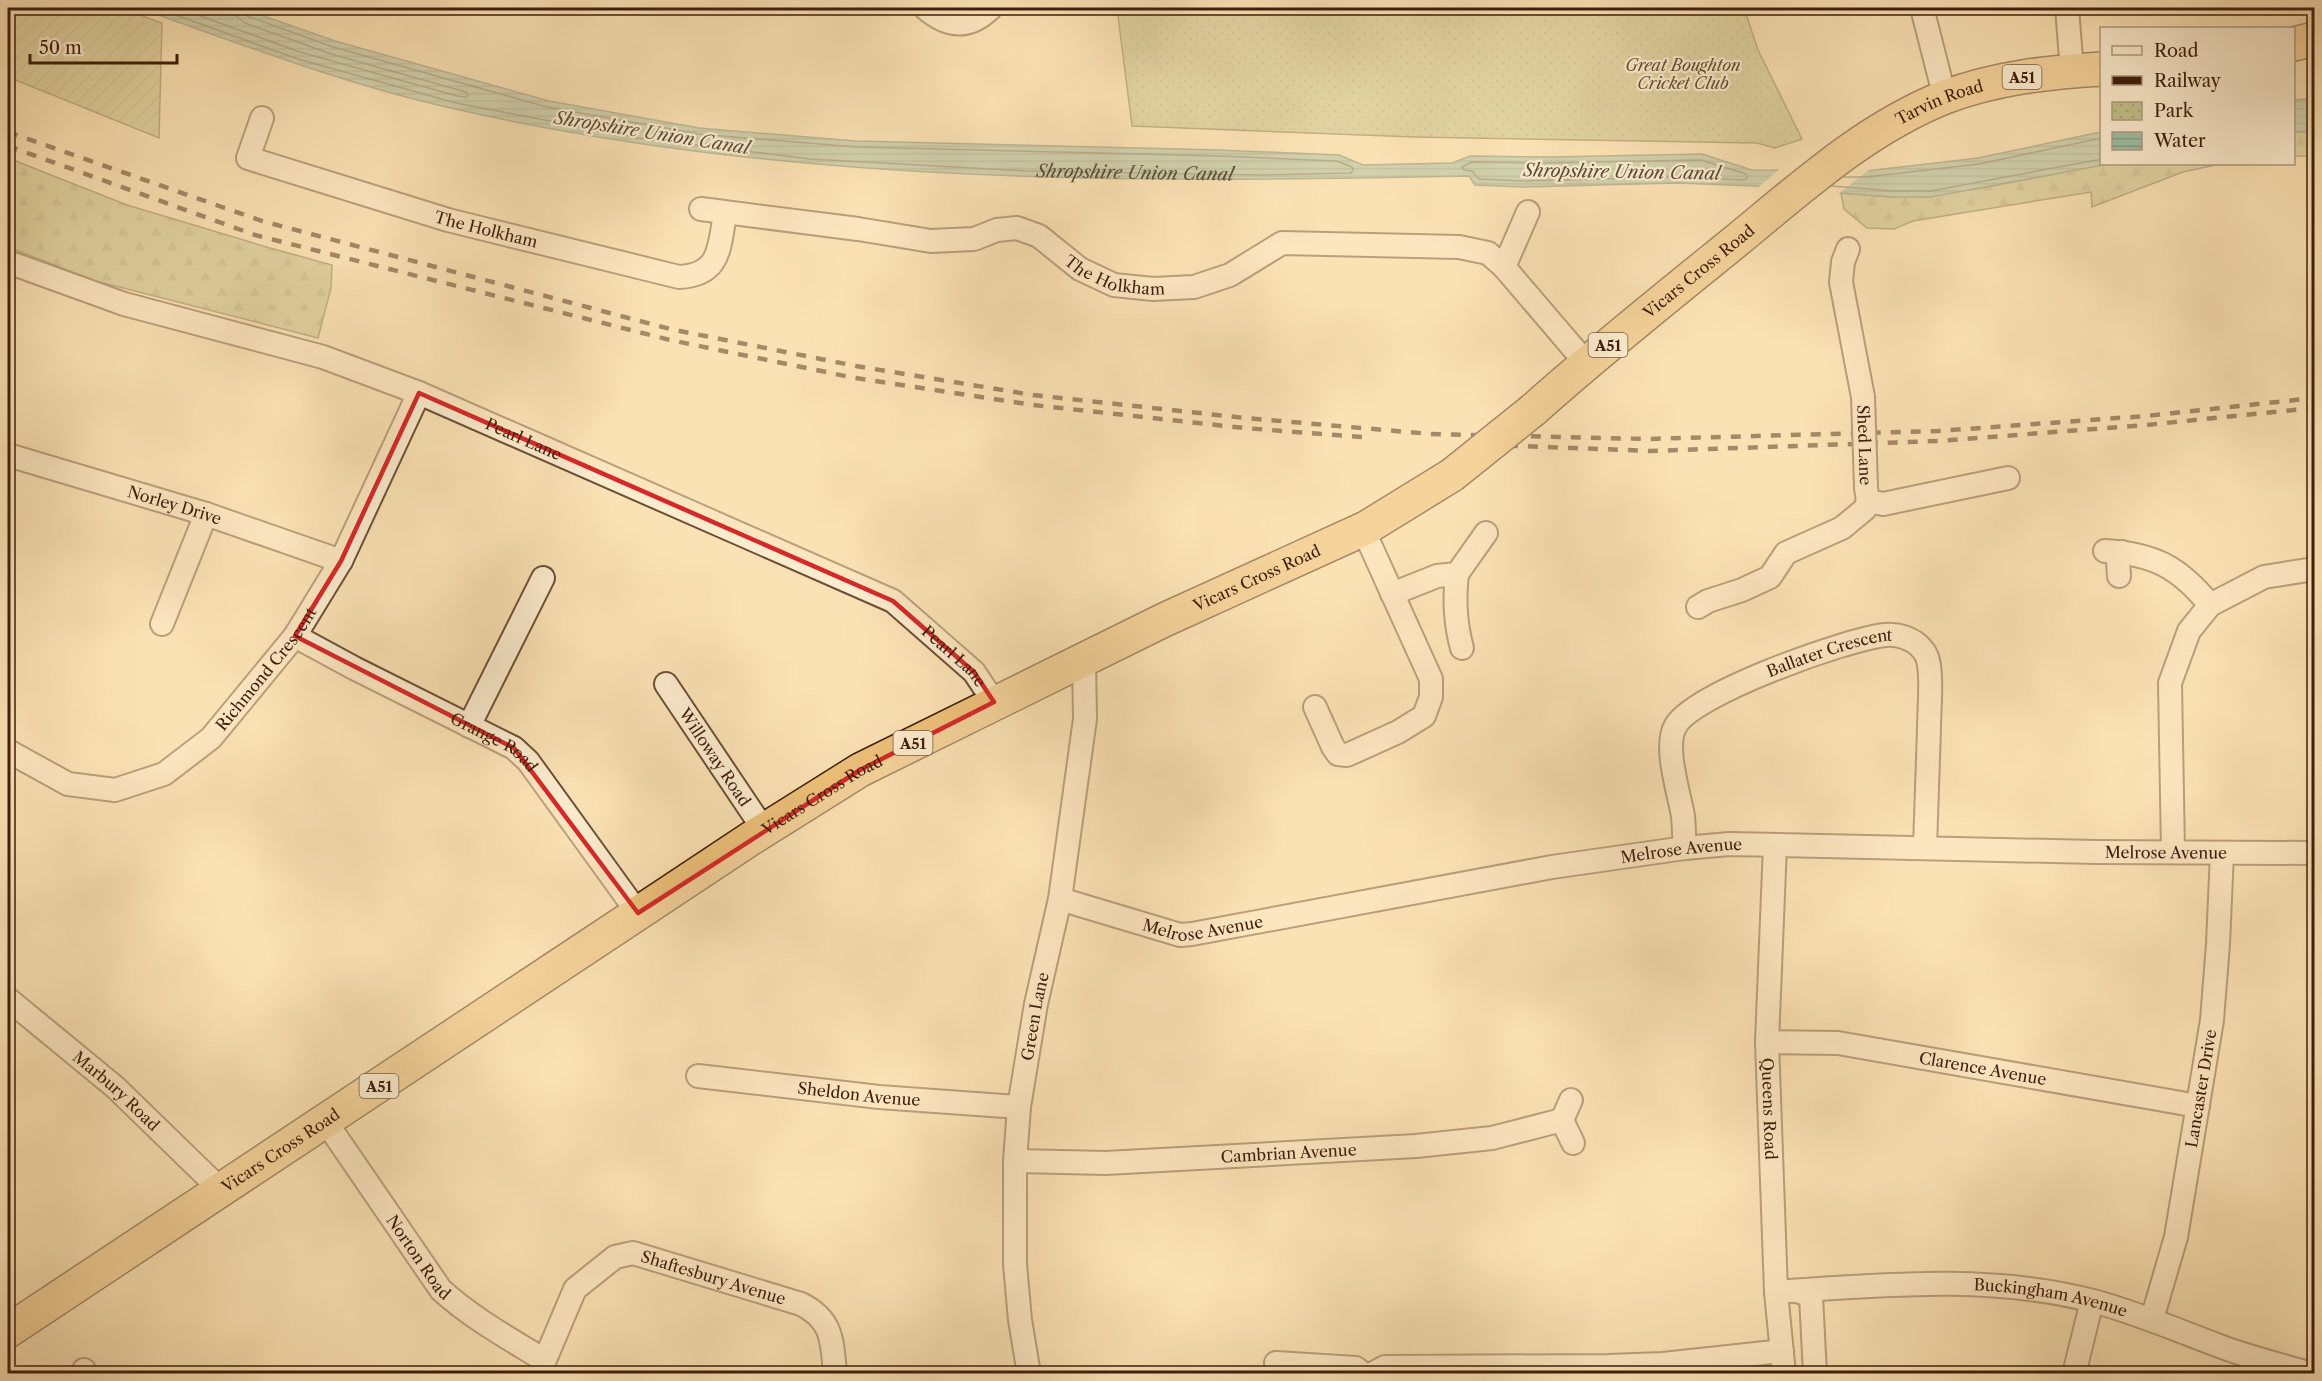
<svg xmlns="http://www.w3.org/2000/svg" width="2322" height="1381" font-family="'Libre Caslon Text',serif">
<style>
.forest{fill:url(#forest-firs);stroke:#80704c;stroke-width:1.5}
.park{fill:url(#park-dots);stroke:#80704c;stroke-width:1.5}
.garden{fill:url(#garden-furrows);stroke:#80704c;stroke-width:1.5}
.water{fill:url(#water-rules);stroke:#797f69;stroke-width:1.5}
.pier{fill:#fbe2b4}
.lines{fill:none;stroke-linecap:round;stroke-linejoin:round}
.shore{stroke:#6f6e5a;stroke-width:1.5}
.minor-casing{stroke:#6d4f37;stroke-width:26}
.trunk-casing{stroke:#3e1e0d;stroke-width:36}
.minor{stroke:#fcecce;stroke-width:22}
.trunk{stroke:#eec17a;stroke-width:33}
.rail{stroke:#3e1e0d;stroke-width:4.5;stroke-dasharray:10 10;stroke-linecap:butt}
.minor-bridge-casing{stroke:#6d4f37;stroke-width:26;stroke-linecap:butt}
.trunk-bridge-casing{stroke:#3e1e0d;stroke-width:36;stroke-linecap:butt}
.minor-bridge{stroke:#fcecce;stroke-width:22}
.trunk-bridge{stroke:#eec17a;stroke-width:33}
.marked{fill:none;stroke:#d62828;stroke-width:4.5;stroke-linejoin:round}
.labels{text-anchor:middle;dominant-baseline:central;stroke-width:4.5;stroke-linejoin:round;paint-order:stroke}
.shield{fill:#fcecce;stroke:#775c47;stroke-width:1.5}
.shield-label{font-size:15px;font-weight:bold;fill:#3e1e0d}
.park-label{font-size:16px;font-style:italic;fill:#664f33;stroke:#fcecce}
.street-label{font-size:16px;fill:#3e1e0d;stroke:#fcecce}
.water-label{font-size:18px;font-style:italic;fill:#5b4e3b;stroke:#fcecce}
</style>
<defs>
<pattern id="forest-firs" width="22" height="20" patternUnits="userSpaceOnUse" patternTransform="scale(1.5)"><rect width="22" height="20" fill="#c2c28b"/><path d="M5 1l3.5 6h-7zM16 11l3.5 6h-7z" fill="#a8a677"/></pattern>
<pattern id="park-dots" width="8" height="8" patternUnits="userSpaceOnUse" patternTransform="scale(1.5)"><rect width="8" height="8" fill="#c2c28b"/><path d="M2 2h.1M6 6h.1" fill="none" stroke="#a8a677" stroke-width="1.8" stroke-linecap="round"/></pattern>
<pattern id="garden-furrows" width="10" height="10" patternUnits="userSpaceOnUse" patternTransform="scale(1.5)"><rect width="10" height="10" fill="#c2c28b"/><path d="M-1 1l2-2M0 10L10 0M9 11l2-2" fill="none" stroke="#a8a677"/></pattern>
<pattern id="water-rules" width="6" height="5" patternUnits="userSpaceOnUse" patternTransform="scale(1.5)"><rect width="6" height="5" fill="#a0bfa7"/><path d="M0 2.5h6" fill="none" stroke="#849b86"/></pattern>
</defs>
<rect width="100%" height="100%" fill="#fbe2b4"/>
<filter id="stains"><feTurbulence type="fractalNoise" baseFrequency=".00333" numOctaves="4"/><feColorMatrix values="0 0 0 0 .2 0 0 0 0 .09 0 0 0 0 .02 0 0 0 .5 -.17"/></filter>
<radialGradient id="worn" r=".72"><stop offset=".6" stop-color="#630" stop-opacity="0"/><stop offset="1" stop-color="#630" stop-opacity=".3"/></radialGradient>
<path class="forest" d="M2314,131v25h-20v-24z
M8,158l119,47 143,43 62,17 -1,23 -13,50 -222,-57 -88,-34z
M2107,164h113l-37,8 -91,35 -1,-15 -178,29 -19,8 -27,-1 -23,-19 -3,-16 51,4 85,-8z"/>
<path class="park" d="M1117,8h627l14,42 44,89 -27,9 -18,-5 -343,-6 -282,-11z"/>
<path class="garden" d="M8,8h112l42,15 -3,115 -151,-61z"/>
<path class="water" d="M139,8h102l94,33 214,60 150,27 157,13 363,9 120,5 24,10 89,-2 18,-7 80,1 152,-3 50,16 114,1 112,-13 123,-26 1,32h6l-177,33h-39l-138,-11 -77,-3 -155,4 -47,-2 -6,-9c-339,7 -682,9 -1014,-67 -108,-24 -212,-64 -316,-101z
M2314,98v33l-20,1v-32z"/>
<path class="pier" d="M1782,167l84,1 7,-1 -36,28 -82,-5z"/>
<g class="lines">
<g class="shore">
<path id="s1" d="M156,8l142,51 158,44 183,35 171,21 217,12 233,4 91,-2 2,-3 -1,-3 -15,-6 -118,-5 -363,-9 -157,-13 -152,-27 -214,-60 -86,-31 -4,-3 -1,-5"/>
<path d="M178,8l122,44 157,44 8,1 3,-1 -2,-4 -135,-38 -86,-31 -8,-6 -2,-9"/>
<path d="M1701,160l45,14 1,4 -2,2 -68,-3 -155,4 -43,-2 -7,-8 -8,-1 -2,-3 10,-5 78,1z"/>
<path d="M1844,177h23l112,-13 123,-26"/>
<path d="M1832,186l60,5h39l171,-32"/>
</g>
<g class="minor-casing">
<g id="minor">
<path d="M925,8c22,19 43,22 66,0"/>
<path d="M1922,8l23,90"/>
<path d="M2067,8l5,63"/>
<path id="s2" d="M262,118l-14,40 200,62 231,57c42,-2 40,-30 46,-63"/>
<path id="s3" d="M701,209l157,20 73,12 43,-2 23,-9 20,-2 22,8 41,33 34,16 39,4 41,-2 36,-12 52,-32 177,4 29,6 16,14"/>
<path d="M1528,212l-24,55 82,96"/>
<path d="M1848,249l-5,13 -2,20 22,115"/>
<path id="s4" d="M8,262l116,42 199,53 96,36 474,208 81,71 20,30"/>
<path id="s5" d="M8,455l198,59 135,47"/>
<path d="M1866,488l2,13 15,3 125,-26"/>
<path d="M2105,551c49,3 74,16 105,54l-21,26 -19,52 3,168"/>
<path d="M1457,574c-3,26 -2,49 5,74"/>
<path d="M2119,576l-1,-15 4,-9"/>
<path d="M1392,594l45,-18 20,-2 29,-41"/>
<path d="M2210,605l54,-28 50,-8"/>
<path d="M1698,607l10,-6 34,-11 28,-13 16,-24 56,-25 23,-19 3,-8"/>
<path d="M162,624l44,-110"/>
<path id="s6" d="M295,636l59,32 160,80 14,13 110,152"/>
<path id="s7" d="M666,684l98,146"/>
<path d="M1315,707l18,40 5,7 9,1 51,-23 26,-16 7,-19v-18l-68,-150"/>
<path d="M469,726l74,-148"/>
<path id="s8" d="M8,751l60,33 47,6 49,-16 47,-36 84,-102 46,-75 78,-168"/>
<path id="s9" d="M1775,845l-8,197 9,250 8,82"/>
<path id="s10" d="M1685,848c-1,-11 -1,-21 -2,-32 -4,-23 -19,-69 -8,-89 16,-33 172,-88 210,-92 13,-1 28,3 37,14 4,4 6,10 7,16 3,21 0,43 0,64 -1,39 -3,79 -4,118"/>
<path id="s11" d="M1060,899l120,36 12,-1 360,-67 133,-19 44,-4 367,8 218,1"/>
<path id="s12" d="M8,999l107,88 106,103"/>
<path id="s13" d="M1767,1042l71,1 360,63"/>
<path id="s14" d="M698,1076l181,21 140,10"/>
<path d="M1571,1100l-9,20 11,23"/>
<path id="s15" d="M326,1122l115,168c31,28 67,48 103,70"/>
<path id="s16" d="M1015,1161l91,2 310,-17 76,-8 70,-18"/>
<path d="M1797,1291l14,5 4,78"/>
<path id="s17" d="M1776,1292c105,-7 214,-18 317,9 45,12 86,30 129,46 27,10 55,17 83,25l9,1"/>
<path id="s18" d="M2152,1319l24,-82 36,-217 6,-76 4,-91"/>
<path d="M1276,1363l80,5 7,6"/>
<path d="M84,1370l2,4"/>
<path id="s19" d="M539,1374l36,-85 40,-32 18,-4 168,51c32,16 31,37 34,70"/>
<path id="s20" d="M1029,1374l-9,-54 -5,-56v-103l4,-54 17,-103 24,-105 25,-180 -1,-58"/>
<path d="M1372,1374l13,-7 223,-1 55,-2 119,-13"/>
<path d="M2074,1374l18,-73"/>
</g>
</g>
<g class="trunk-casing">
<g id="trunk">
<path d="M2294,44l20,-5"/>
<path id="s21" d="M1533,410c66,-59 135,-114 203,-169 66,-54 129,-112 209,-144 50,-19 104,-25 157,-28"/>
<path id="s22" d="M8,1331l742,-492 110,-69 304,-150 202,-92 86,-53"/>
</g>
</g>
<use href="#minor" class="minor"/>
<use href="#trunk" class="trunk"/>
<path class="rail" d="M8,132l254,89 408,108 186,37 177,29 212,23 186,16 216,5 291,-8 208,-15 168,-18
M8,146l247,89 415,105 185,38 178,27 211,23 119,9
M1468,444l183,7 287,-10 208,-16 168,-17"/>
<g class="minor-bridge-casing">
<g id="minor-bridge">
<path id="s23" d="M1863,397l3,89"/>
</g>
</g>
<g class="trunk-bridge-casing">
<path id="trunk-bridge" d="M1452,475l81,-65"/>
</g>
<use href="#minor-bridge" class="minor-bridge"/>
<use href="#trunk-bridge" class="trunk-bridge"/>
</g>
<path d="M0 0H2322V1381H0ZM419,393l474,208 81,71 20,30 -134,68 -222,143 -124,-165 -219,-112 46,-75z" fill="#fbe2b4" fill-opacity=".55" fill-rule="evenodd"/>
<path class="marked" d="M419,393l474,208 81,71 20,30 -134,68 -222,143 -124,-165 -219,-112 46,-75z"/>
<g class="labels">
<g class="shield">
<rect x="2002.5" y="65" width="39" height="24" rx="4.5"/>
<rect x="1588.5" y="333" width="39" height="24" rx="4.5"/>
<rect x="893.5" y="731" width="39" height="24" rx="4.5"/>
<rect x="359.5" y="1074" width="39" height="24" rx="4.5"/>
</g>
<g class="shield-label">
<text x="2022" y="77">A51</text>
<text x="1608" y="345">A51</text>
<text x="913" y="743">A51</text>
<text x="379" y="1086">A51</text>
</g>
<g class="park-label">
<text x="1683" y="65">Great Boughton<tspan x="1683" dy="18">Cricket Club</tspan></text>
</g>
<g class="street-label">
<text stroke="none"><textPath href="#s21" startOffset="512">Tarvin Road</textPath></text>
<text stroke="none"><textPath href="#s2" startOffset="291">The Holkham</textPath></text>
<text stroke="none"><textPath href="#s3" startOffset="432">The Holkham</textPath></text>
<text stroke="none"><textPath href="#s21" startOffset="216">Vicars Cross Road</textPath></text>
<text stroke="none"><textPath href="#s4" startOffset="546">Pearl Lane</textPath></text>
<text stroke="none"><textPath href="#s23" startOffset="48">Shed Lane</textPath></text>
<text stroke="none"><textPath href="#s5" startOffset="174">Norley Drive</textPath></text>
<text stroke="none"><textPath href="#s22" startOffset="1461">Vicars Cross Road</textPath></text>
<text stroke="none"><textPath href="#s10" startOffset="297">Ballater Crescent</textPath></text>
<text stroke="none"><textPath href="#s4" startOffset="1032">Pearl Lane</textPath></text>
<text stroke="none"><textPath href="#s8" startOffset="315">Richmond Crescent</textPath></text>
<text stroke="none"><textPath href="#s6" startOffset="226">Grange Road</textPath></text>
<text stroke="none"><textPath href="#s7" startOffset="88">Willoway Road</textPath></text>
<text stroke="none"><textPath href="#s22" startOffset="975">Vicars Cross Road</textPath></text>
<text stroke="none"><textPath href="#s11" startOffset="634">Melrose Avenue</textPath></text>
<text stroke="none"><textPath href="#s11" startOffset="1119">Melrose Avenue</textPath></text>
<text stroke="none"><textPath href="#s11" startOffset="148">Melrose Avenue</textPath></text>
<text stroke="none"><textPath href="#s20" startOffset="360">Green Lane</textPath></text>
<text stroke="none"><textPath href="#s13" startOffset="218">Clarence Avenue</textPath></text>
<text stroke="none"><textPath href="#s18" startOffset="236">Lancaster Drive</textPath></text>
<text stroke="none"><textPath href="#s12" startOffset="142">Marbury Road</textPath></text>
<text stroke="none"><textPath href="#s14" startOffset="162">Sheldon Avenue</textPath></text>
<text stroke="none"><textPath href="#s9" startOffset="264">Queens Road</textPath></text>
<text stroke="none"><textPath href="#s22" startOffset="327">Vicars Cross Road</textPath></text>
<text stroke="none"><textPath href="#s16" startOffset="274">Cambrian Avenue</textPath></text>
<text stroke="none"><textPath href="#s15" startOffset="164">Norton Road</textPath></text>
<text stroke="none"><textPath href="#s19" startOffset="246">Shaftesbury Avenue</textPath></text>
<text stroke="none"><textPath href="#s17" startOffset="276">Buckingham Avenue</textPath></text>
</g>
<g class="water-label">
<text transform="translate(652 133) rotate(9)">Shropshire Union Canal</text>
<text stroke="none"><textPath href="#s1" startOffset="999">Shropshire Union Canal</textPath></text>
<text transform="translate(1622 172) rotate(1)">Shropshire Union Canal</text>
</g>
</g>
<rect width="2322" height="1381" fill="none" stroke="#fbe2b4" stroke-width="30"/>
<rect x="9" y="9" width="2304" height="1363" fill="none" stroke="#3e1e0d" stroke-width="3"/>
<rect x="15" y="15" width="2292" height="1351" fill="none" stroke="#3e1e0d" stroke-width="1.5"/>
<rect x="2100" y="27" width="195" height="138" fill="#fcecce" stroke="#b09a81" stroke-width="1.5"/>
<rect x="2112" y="46" width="30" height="9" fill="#fcecce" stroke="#b09a81" stroke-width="1.5"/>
<text x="2154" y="57" font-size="18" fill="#3e1e0d">Road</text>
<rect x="2112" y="76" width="30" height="9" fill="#3e1e0d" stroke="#b09a81" stroke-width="1.5"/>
<text x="2154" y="87" font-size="18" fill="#3e1e0d">Railway</text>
<rect x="2112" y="102" width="30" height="18" fill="url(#park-dots)" stroke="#b09a81" stroke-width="1.5"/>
<text x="2154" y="117" font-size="18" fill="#3e1e0d">Park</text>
<rect x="2112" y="132" width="30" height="18" fill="url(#water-rules)" stroke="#b09a81" stroke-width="1.5"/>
<text x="2154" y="147" font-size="18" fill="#3e1e0d">Water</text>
<path d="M30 54v9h147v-9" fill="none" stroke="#3e1e0d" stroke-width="3"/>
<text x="39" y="54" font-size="18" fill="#3e1e0d" stroke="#fcecce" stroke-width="4.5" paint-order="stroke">50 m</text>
<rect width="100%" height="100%" filter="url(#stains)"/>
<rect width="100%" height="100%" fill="url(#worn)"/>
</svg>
